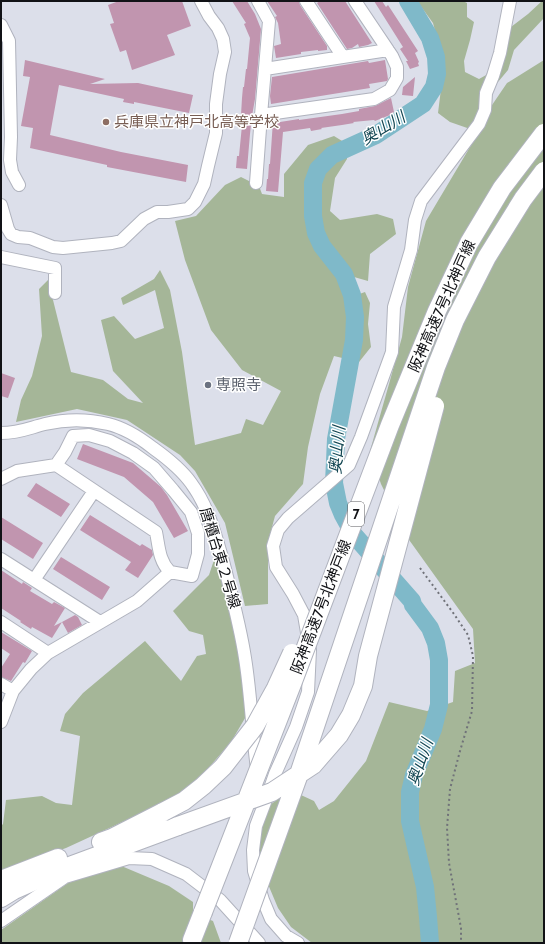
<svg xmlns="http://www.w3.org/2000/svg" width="545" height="944" font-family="Cabin,'Noto Sans JP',sans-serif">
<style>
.green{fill:#a5b698}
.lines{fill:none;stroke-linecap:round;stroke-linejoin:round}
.river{stroke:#7fb9c9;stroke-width:18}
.building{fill:#c195af}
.minor-casing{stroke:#b0b3be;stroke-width:14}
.highway-casing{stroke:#b0b3be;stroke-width:20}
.path{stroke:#707279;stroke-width:2;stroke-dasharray:2 3;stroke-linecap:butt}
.minor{stroke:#fff;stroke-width:12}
.highway{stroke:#fff;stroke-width:18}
.highway-bridge-casing{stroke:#b0b3be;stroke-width:20;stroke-linecap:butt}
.highway-bridge{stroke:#fff;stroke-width:18}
.education-dot{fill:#8d6e63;stroke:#fff;stroke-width:1.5}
.worship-dot{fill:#6b7280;stroke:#fff;stroke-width:1.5}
.labels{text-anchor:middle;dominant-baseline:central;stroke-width:3;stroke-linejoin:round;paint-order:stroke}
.shield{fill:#fff;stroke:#58595c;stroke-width:1}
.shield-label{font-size:14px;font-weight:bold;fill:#111216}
.education-label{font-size:15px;fill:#785e54;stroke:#fff;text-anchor:start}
.street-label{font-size:15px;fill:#111216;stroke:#fff}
.worship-label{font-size:15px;fill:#5b616d;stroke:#fff;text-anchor:start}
.water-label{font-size:16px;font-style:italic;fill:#114551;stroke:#fff}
</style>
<rect width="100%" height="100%" fill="#dcdfea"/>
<path class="green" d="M417,1h46l4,2v14l7,5 -4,18 -6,21 1,11 14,7 9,-5 -7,34 -8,22 -23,-8 -12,-9 3,-24v-35l-8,-31z
M542,1h2v17l-30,32 -6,20 -10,12 9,-52 21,-16z
M544,60v883h-232l-21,-16 -13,-19 -21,-50 9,-50 24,-18 24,11 5,9 15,-9 32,-40 23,-59 38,9 26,-9 2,-31 20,-8 -2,-34 -66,-92 -26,-53 -11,-33 19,-67 13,-47 6,-50 18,-66 47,-79 17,-34 17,-25z
M334,136l13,8v15l-12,19 -5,33 10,9 37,-6 16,5 3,15 -26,20 -2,27 -14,-4 -14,9 8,12 17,-6 5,11 -2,21 3,23 -12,15 -25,-6 -14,38 -12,53 -5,37 -28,32 -7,26v62l-23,2 -20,-83 -30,-52 -15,-16 -53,-35 -50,-11 -61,13 5,-22 11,-24 10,-40 -3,-47 9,-9 23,92 32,8 25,19 15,4 -30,-32 -12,-51 13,-4 21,23 29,-11 -9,-38 -32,15 -2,-7 33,-19 6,-9 10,20 12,62 13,93 46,-12 5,-14 17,6 18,-34 -39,-21 -31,-40 -26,-70 -10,-39 21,-5 29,-31 16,-8 18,9 3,8 22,3v-23l24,-29z
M214,560l8,16 15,72 11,65 -17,29 -40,46 -36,19 -89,41 -65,23v-45l2,-2 3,-24 36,-4 14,7 16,2 8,-69 -20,-5 5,-17 18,-21 62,-52 36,40 16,-25 9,-2 -3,-19 -14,-4 -16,-20 36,-36z
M119,865l50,21 24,16v11l20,8 8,22h-220v-13l67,-47z"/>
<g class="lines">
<path class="river" d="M408,1l22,37 6,19 1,17 -3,13 -11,17 -47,31 -44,20 -14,14 -5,14v33l3,17 6,13 22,28 8,21 3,22 -1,23 -18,99 -2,44 4,20 5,12 11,20 58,66 1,4 17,23 6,15 3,17v45l-6,24 -19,46 -4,17v29l15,66 3,30 2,26"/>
</g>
<path class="building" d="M119,1h63l9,25 -24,9 8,20 -43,15 -6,-20 -6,2 -10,-28 4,-1 -6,-18z
M232,1h15l8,13 6,15 -6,70 -3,17 -2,18 -3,35 -11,-1 1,-12h2l4,-41h-2l1,-17 1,-11h1l2,-18h1l3,-31 -6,-14 2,-1z
M267,1h32l1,4 27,41v4l-9,1v-1l-17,2v2l-25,4 -2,-12 7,-2 -3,-21 -3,-6 2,-1z
M320,1h25l27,42 -4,2 -9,2 -1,-3 -6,4 -5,1 -30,-46z
M374,1h8l4,6 2,-2 30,46 -3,2 4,9 -1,1 1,3 -9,3 -4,-8h2l-8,-12 3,-2z
M25,60l80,19 -15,5 48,-1 55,12 -4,18 -55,-11v2l-11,-2 1,-3 -65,-14 -9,50 71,17 67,13 -2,17 -79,-15v-2l-77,-17 3,-20 -12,-2 9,-49 -7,-1z
M385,60l3,19 -1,2 -18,3 1,4 -99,16 -1,-8 2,-19 96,-16 1,2z
M415,77l-2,19 -11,-1 1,-8z
M391,98l3,14 -4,3 -15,6 -1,-1 -21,2 1,1 -12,2 -21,3 1,1 -11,2 -1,-3 -27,4 -5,60 -12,-1 1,-12h1l1,-15h1l3,-43 7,-1v2l19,-3v1l43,-6 17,-3v-2l16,-3z
M1,373l14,5 -7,20 -7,-2z
M83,444l50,19 28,24 6,8 21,36 -14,7 -21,-36 -29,-25 -47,-18z
M36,483l34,21 -9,13 -34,-21z
M90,515l50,31 2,-2 10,6 1,5 -15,23 -13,-8 6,-8 -51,-32z
M1,517l42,26 -10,16 -32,-20z
M61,557l49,30 -8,13 -49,-31z
M1,570l21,14 1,-2 9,6 -2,3 22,13 2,-2 11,6 -11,18 8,-4 -10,16 -20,-11 -1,2 -11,-7 1,-1 -20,-13z
M75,615l3,2 4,8 -14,8 -6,-11z
M1,632l31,19 -7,12 -2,-1 -12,19 -10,-4v-9l9,-14 -9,-6z"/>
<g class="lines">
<g class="minor-casing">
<path id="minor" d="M258,1l11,20 -8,94
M306,1l37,56
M1,25l8,16 2,96 -1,23 2,12 7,13
M265,69l123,-19
M256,183l5,-68 113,-16 16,-9 7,-12v-11l-5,-11 -37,-55
M1,205l7,24 3,5 7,3 12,1 23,9 10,1 49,-5 9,-2 23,-22 13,-7h11l20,-3 7,-7 9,-18 4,-18 8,-33v-29l4,-30 5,-22 -2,-13 -5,-11 -9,-12 -8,-15
M1,257l54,11v25
M1,433c18,0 28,-5 44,-9 21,-5 42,-5 63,0 17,4 31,13 45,24 14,10 28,21 38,35 17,23 24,50 32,78 8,32 17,64 22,97 6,37 7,74 12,111
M56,465l9,-13 8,-16 16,-1 21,6 23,12 21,15 19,22 18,22 7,21v21l-6,22 -22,-4
M1,479l16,-8 39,-6 100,67c3,15 3,29 14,40l-33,29 -89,52 -17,16 -18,22 -12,31
M1,559l99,63
M34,580l60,-89
M1,622l47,31
M1,684l12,7
M1,921l64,-44 64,-19 23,1 34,15 34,26 39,43
M298,943l-12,-7 -15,-17 -8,-19 -9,-29 -1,-21 3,-24 11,-29 8,-23 21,-47 12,-35 2,-42 -6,-35 -11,-21 -17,-27 -3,-21 5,-16 10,-12 61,-53 12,-28 31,-85 2,-45 17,-57 4,-30 6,-19 58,-77 6,-14 1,-17 7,-17 7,-23 10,-52"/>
</g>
<g class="highway-casing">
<path id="highway" d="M101,842l11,-4 51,-26
M1,880l57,-22
M1,898l13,-8 45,-20 119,-44
M192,940l11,-28"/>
</g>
<path class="path" d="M420,568l34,46 14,21 5,21 -1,55 -12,40 -10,38 -3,39 2,35 12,65v15"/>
<use href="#minor" class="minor"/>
<use href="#highway" class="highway"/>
<g class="highway-bridge-casing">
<path id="highway-bridge" d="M163,812l21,-11 19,-15 20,-19 32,-41 21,-38 16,-35
M178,826l94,-34 41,-27 26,-30 12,-20 12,-29 5,-30 67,-250
M203,912l89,-228 98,-259 47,-114 32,-68 33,-55 42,-55
M238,943l61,-169 137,-407 19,-47 32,-63 36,-58 21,-28"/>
</g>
<use href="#highway-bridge" class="highway-bridge"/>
</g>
<circle class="education-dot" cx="106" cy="122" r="4"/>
<circle class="worship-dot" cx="208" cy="385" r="4"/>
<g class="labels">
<rect class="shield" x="348" y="502" width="16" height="24" rx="3"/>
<g class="shield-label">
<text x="356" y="514">7</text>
</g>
<g class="education-label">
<text x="114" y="122">兵庫県立神戸北高等学校</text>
</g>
<g class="street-label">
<text transform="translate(442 306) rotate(-66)">阪神高速7号北神戸線</text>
<text transform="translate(220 558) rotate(73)">唐櫃台東２号線</text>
<text transform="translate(321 607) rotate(-69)">阪神高速7号北神戸線</text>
</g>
<g class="worship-label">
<text x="216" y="385">専照寺</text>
</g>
<g class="water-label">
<text transform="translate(383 128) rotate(-31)">奥山川</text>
<text transform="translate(337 450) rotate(-85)">奥山川</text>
<text transform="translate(420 762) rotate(-71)">奥山川</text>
</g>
</g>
<rect width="545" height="944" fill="none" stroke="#111216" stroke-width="4"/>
</svg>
